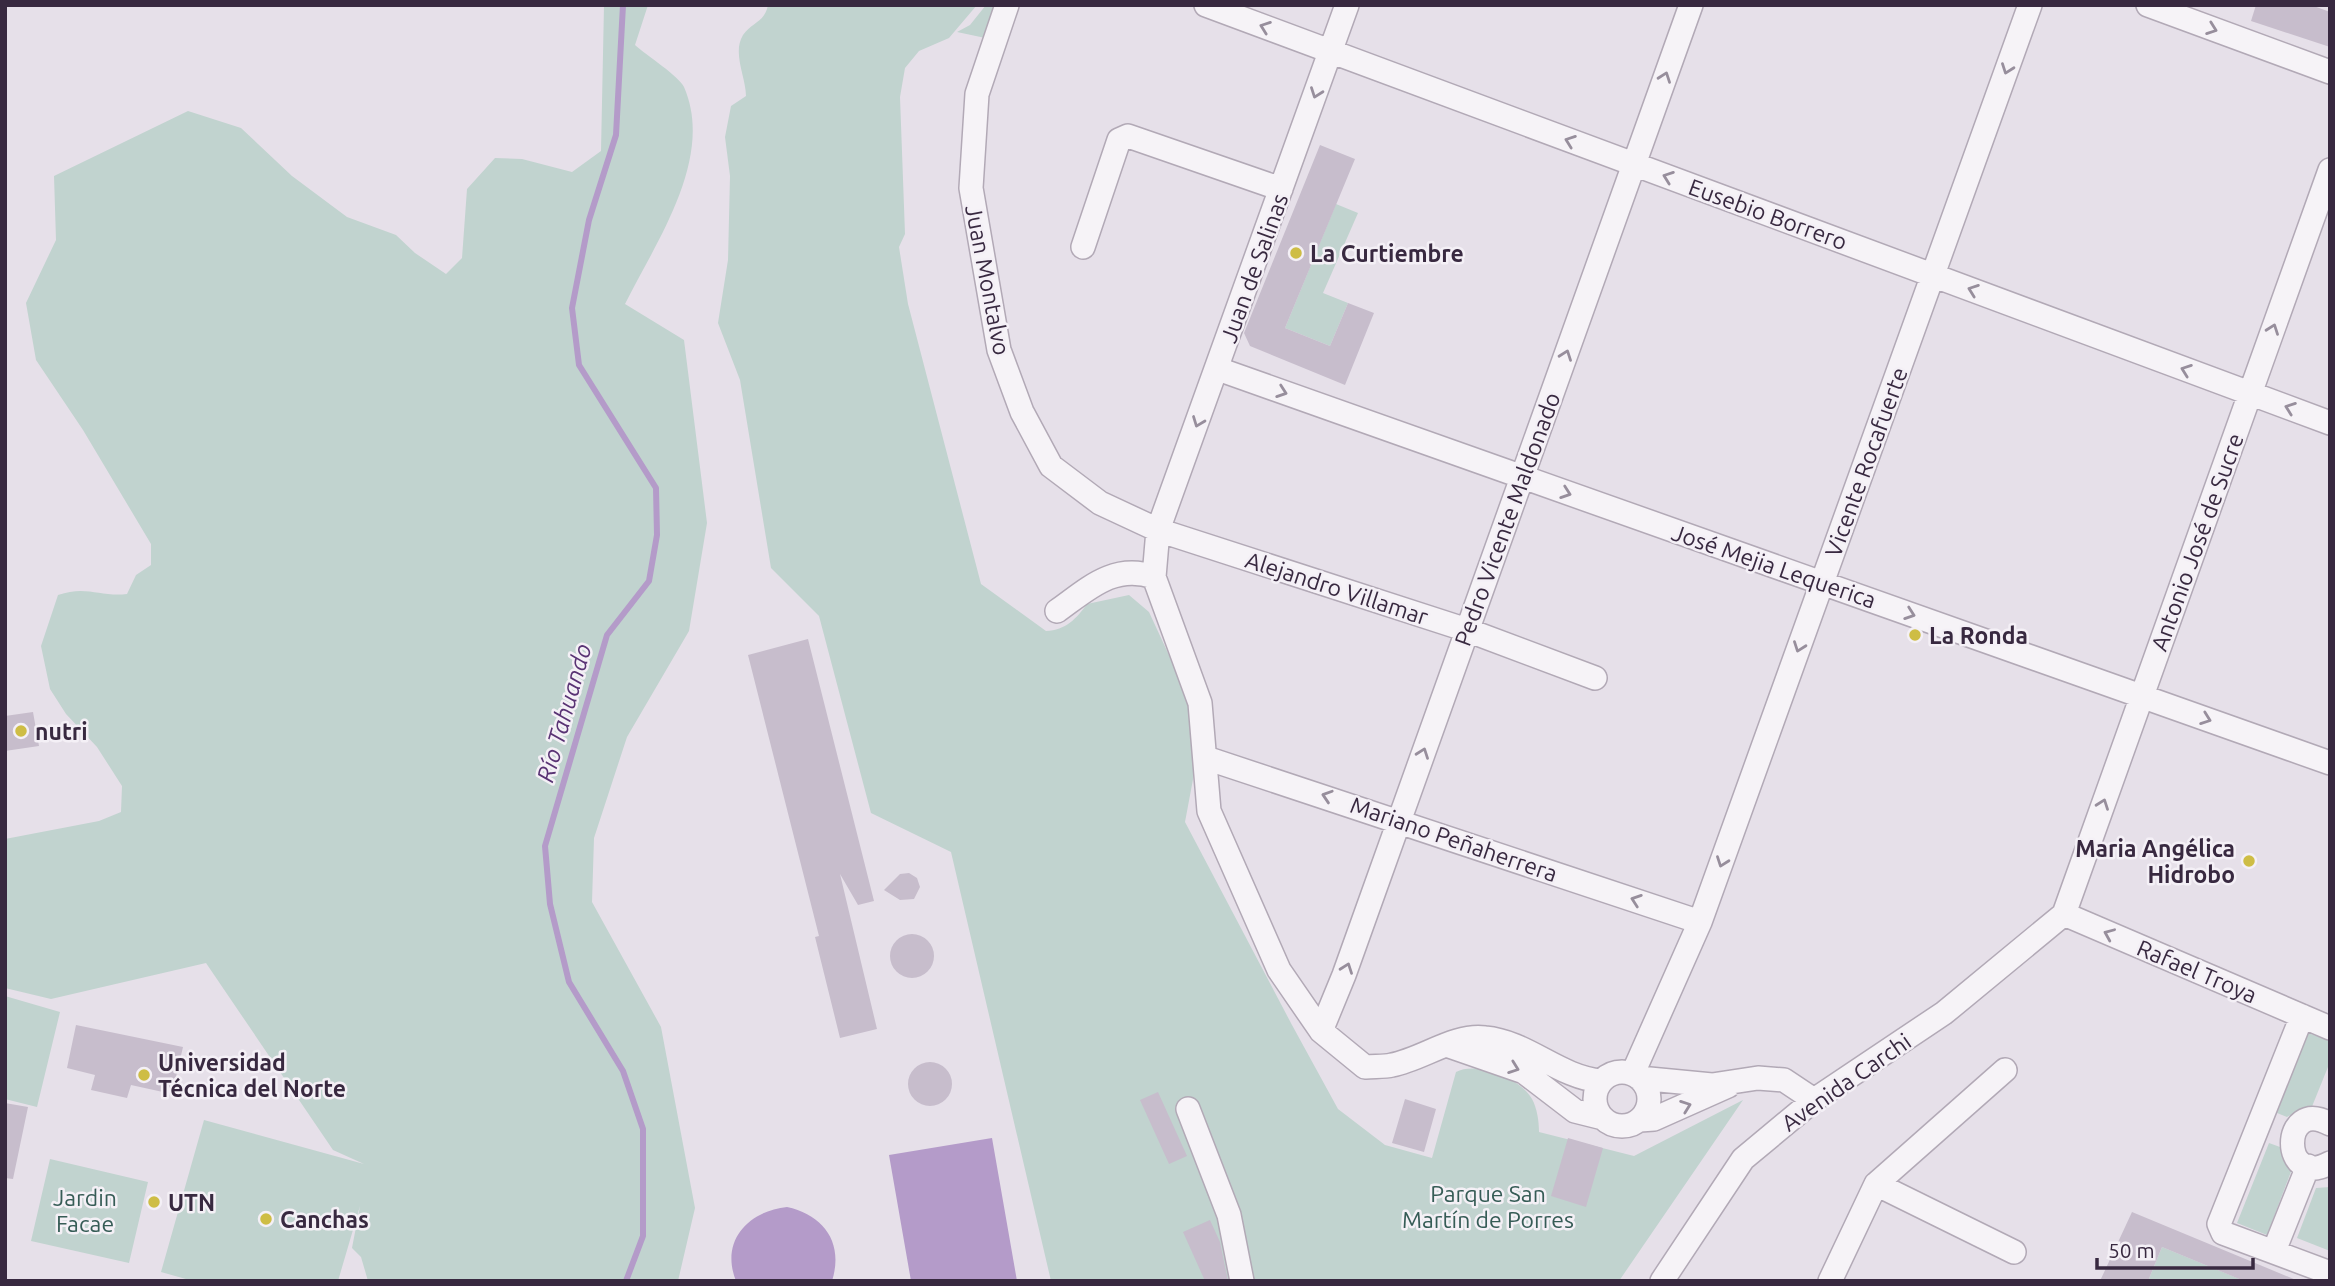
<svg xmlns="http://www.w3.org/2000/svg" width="2335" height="1286" font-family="Ubuntu,sans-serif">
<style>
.green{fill:#c1d3cf}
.water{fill:#b49bc9}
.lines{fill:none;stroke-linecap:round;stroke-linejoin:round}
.stream{stroke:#b49bc9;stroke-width:6}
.building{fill:#c7bdcc}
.minor-casing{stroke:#b2a9b6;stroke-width:26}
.minor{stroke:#f6f3f7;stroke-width:23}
.oneway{stroke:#978e9c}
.poi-dot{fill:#cebd45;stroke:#f4f0f6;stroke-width:2.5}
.labels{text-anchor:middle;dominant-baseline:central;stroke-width:5;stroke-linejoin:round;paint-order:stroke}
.street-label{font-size:23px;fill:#382940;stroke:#f4f0f6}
.poi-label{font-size:23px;font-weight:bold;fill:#382940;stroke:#f4f0f6;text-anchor:start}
.park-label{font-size:23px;fill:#365c56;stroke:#f4f0f6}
.water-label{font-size:24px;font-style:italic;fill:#593374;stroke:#f4f0f6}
</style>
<rect width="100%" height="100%" fill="#e6e0e9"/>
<path class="green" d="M604,5h44l-13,40c11,10 44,31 49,42 31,71 -28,155 -59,217l59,36 23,183 -18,108 -62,106 -33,101 -2,64 69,125 34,181 -17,73h-310l-7,-24 -9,-9 8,-42 -22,75h-145l-32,-9 43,-152 160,44 -31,-14 -127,-187 -155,36 -46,-11v-149l94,-18 22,-9 1,-26 -25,-39 -31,-33 -16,-25 -9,-43 17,-51c28,-10 42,2 69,-1l9,-19 15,-10v-21l-68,-114 -47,-70 -10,-57 30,-63 -2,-64 134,-65 53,17 51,48 55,41 49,18 19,18 31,21 16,-16 5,-69 28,-31 27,1 50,13 29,-21z
M768,5h209l-28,33 -30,13 -14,17 -5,29 5,137 -6,13 9,57 73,280 65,47c20,-1 30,-12 41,-27l42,-9 20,17 44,95 4,51 -12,64 107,203 46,84 47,36 47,13 24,-86c21,-11 64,6 76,27 5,9 7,22 7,33l95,24 109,-56 -124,181h-568l-100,-429 -80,-39 -52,-197 -48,-48 -31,-188 -22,-57 10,-63 2,-84 -5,-39 6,-31 15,-10c0,-19 -14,-43 -3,-61 9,-13 22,-13 25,-30z
M986,5h15l-11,34 -33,-7 13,-7z
M1336,204l22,9 -35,80 25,10 -18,43 -45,-18z
M5,996l55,16 -23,95 -32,-8z
M2308,1033l22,8v21l-19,47 -12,1 -12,7 -10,-4z
M2269,1143l11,4 3,13 9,9 -25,66 -30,-12z
M50,1159l98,23 -19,81 -98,-22z
M2330,1187v64l-33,-13 19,-50z
M2162,1247l80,33 -94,1z"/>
<path class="water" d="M992,1138l25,143h-106l-22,-126z
M787,1207c37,8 57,36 45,74h-96c-16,-40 12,-70 51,-74z"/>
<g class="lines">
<path class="stream" d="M623,5l-7,130 -27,85 -17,88 7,57 77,123 1,47 -8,46 -42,54 -62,211 5,58 19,78 54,89 20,58v107l-17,45"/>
</g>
<path class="building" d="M2256,5h55l19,7v35l-79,-26z
M1320,145l35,14 -70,169 45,18 18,-43 26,10 -29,72 -95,-39 -6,-13z
M808,639l66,262 -16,4 -18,-31 37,155 -37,9 -25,-101 4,-1 -71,-281z
M33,712l6,34 -34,5v-35z
M909,873l8,5 3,9 -6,12 -14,1 -16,-10 16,-16z
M890 956a22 22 0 1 1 44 0a22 22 0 1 1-44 0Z
M76,1025l107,22 -11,47 -41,-9 -4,13 -36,-8 4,-15 -28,-7z
M908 1084a22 22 0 1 1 44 0a22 22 0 1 1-44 0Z
M1158,1092l29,64 -18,8 -29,-64z
M1405,1099l31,10 -12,43 -32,-9z
M5,1103l23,4 -15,72 -8,-1z
M1568,1138l35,10 -17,59 -35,-11z
M2132,1212l164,68v1h-52l-82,-34 -14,34h-48z
M1210,1220l10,22 8,39h-23l-22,-49z"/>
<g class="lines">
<g class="minor-casing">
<path id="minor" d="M1007,5l-30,89 -6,94 28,162 23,62 29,54 49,37 58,27 309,100 128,48
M1206,5l1124,418
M1347,5l-189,525 -4,47 46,126 9,108 70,159 42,61 44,36c9,-1 19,0 27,-2 31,-6 62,-31 93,-27 43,4 73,39 116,43
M2148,5l182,67
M1083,247l36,-107 9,-4 153,53
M1218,369l1112,394
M1057,611c31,-22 57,-48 97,-34
M1206,758l494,164
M2064,914l266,-744
M2064,914l266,114
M2302,1016l-83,208 4,9 107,40
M1321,1031l23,-56 347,-970
M1449,1046l75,26 51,39 28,7
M1595 1099a27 27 0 1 1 54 0a27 27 0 1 1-54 0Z
M1633,1073l67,-151 330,-917
M1639,1078l73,7 46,-7 26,2 30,20
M1188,1109l41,106 13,66
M1640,1120l14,-1 74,-33
M2330,1124c-50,-28 -50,66 0,39
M1876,1184l138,68
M2274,1251l34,-85
M1662,1281l81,-122 71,-59 130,-87 120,-99
M1830,1281l46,-97 129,-114"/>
</g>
<use href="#minor" class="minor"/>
</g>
<defs><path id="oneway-chevron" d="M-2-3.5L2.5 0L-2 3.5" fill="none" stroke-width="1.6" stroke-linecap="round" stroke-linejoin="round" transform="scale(1.75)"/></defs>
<g class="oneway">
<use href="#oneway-chevron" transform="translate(1265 27) rotate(-160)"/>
<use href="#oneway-chevron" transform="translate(2212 29) rotate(20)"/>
<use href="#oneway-chevron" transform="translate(2007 69) rotate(110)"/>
<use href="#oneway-chevron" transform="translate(1665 77) rotate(-70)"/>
<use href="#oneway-chevron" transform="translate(1316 93) rotate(110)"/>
<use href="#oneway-chevron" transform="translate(1570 141) rotate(-160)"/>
<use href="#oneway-chevron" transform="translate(1668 177) rotate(-160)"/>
<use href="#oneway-chevron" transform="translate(1973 290) rotate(-160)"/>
<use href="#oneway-chevron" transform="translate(2273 329) rotate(-70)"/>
<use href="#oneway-chevron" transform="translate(1566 355) rotate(-70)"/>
<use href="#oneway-chevron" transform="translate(2186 370) rotate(-160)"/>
<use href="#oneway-chevron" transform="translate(1282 392) rotate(19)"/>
<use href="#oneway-chevron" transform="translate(2290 408) rotate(-160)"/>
<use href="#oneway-chevron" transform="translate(1198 422) rotate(111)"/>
<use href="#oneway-chevron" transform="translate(1566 493) rotate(19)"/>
<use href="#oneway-chevron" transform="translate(1910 614) rotate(19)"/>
<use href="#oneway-chevron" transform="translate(1799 647) rotate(110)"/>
<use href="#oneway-chevron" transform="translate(2206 719) rotate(20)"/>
<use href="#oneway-chevron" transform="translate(1423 753) rotate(-70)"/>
<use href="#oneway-chevron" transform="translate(1327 796) rotate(-162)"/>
<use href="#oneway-chevron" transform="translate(2103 804) rotate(-70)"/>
<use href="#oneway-chevron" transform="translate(1722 862) rotate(110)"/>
<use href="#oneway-chevron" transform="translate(1636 900) rotate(-161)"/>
<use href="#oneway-chevron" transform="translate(2109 934) rotate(-157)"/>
<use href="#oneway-chevron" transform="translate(1347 968) rotate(-70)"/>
<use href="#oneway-chevron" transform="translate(1514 1068) rotate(20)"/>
<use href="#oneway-chevron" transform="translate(1686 1106) rotate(-20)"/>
</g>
<g class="poi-dot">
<circle cx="1296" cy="253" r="7"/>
<circle cx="1915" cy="635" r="7"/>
<circle cx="21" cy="731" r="7"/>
<circle cx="2249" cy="861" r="7"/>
<circle cx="144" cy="1075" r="7"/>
<circle cx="154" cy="1202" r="7"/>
<circle cx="266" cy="1219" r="7"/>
</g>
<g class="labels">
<g class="street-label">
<text transform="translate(1768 214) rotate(20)">Eusebio Borrero</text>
<text transform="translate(1254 268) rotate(-70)">Juan de Salinas</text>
<text transform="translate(988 280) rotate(79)">Juan Montalvo</text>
<text transform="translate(1866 462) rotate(-70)">Vicente Rocafuerte</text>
<text transform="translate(1507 519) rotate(-70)">Pedro Vicente Maldonado</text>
<text transform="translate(2197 542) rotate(-70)">Antonio José de Sucre</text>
<text transform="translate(1774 566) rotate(19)">José Mejia Lequerica</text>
<text transform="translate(1337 588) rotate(18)">Alejandro Villamar</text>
<text transform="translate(1454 839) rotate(19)">Mariano Peñaherrera</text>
<text transform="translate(2197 971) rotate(23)">Rafael Troya</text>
<text transform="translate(1846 1082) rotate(-35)">Avenida Carchi</text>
</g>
<g class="poi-label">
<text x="1310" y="253">La Curtiembre</text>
<text x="1929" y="635">La Ronda</text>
<text x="35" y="731">nutri</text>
<text x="2235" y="848" text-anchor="end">Maria Angélica<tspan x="2235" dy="26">Hidrobo</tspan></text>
<text x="158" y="1062">Universidad<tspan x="158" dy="26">Técnica del Norte</tspan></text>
<text x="168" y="1202">UTN</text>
<text x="280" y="1219">Canchas</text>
</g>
<g class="park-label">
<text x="1488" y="1193">Parque San<tspan x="1488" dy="26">Martín de Porres</tspan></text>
<text x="85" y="1197">Jardin<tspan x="85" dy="26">Facae</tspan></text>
</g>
<g class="water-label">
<text transform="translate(564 713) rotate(-74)">Río Tahuando</text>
</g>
</g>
<rect width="2335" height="1286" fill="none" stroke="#382940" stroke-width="14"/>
<path d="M2097 1258v10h156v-10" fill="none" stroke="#382940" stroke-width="3.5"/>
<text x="2108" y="1258" font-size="21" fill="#382940" stroke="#f4f0f6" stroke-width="5" paint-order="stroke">50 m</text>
</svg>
